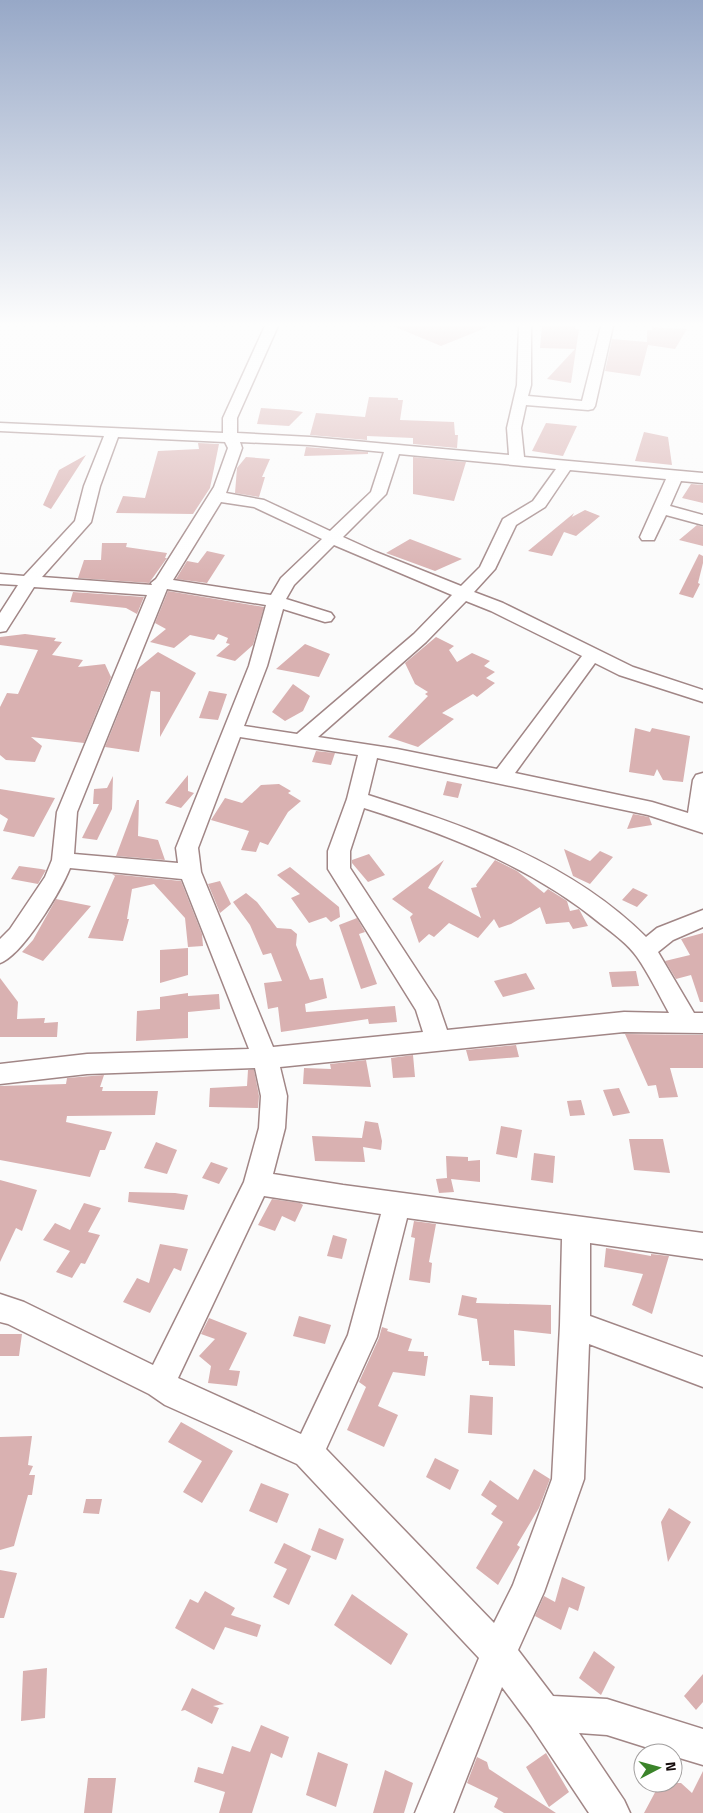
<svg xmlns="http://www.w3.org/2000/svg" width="703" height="1813" font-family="'Titillium Web',sans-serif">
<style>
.building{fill:#d9b1b1}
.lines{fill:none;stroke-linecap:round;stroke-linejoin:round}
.minor-casing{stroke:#a18686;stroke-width:3}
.minor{fill:#fff;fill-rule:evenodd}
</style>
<rect width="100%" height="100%" fill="#fbfbfb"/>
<path class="building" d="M393,326h95v1l-47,19z
M542,326h33v3h4l-8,54 -24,-4 28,-30 -35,-1z
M652,327l35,2 -12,20 -27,-4 -8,31 -35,-5 7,-32 35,3v-12h5z
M369,397l29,1v2h5l-3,20 54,2 1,13h3l-1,13 -44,-4v-6l-46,-2v4l-57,-5 6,-22 49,4z
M261,408l29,2 13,2 -14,14 -32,-2z
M546,423l31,3 -14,30 -31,-5z
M644,432l24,5 4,28 -37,-4z
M198,443l21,1 -9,44 -17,26 -77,-1 7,-17 22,2 13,-47 41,-2z
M306,447l62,5v2l-64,2z
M86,455l-35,54 -8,-4 16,-35z
M246,457l24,2 -8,18h3l-6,20 -24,-4 2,-25z
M413,457l53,5 -12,39 -41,-7z
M691,484l12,1v18l-21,-5z
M585,510l15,6 -24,20 -12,-4 -12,24 -24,-5 46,-38 -2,4z
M697,525l6,2v19l-24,-6z
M410,539l52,20 -27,12 -49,-18z
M102,543h25l-1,4 41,6 -2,5h2l-18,25 -71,-5 6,-18h17z
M207,551l18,4 -18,28 -31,-4 11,-18 11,2z
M699,554l4,2v7l-5,20 2,1 -7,14 -14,-4z
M168,591l96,16 -11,38 -18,16 -19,-5 14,-12 -4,-1 2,-5 -10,-4 -4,6 -24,-5 -16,13 -24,-6 16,-13 -11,-6z
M73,592l71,5 -7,17 -11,-6 -56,-6z
M25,634l31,4 -2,3 8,1 -10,13 31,5 -5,7 27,-3 6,13 -27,66 -53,-6 11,9 -7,16 -29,-2 -6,-5v-48l7,-14 11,1 20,-44 -38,-5v-8z
M436,637l18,9 -5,4 8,12 15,-9 18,8 -6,5 11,6 -9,6 9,5 -18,14 -4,-3 -31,19 12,6 -36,28 -30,-10 40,-41 -3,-2 3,-2 -13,-8 -10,-21z
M305,644l25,10 -11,23 -43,-8z
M158,652l38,21 -36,64v-45l-9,-1 -12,61 -34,-5 31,-77z
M293,684l17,12 -7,15 -18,10 -13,-9z
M209,691l18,3 -9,26 -19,-2z
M635,728l15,4 2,-4 38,8 -7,46 -20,-2 -6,-11 -3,7 -25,-4z
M316,751l19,2 -4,12 -19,-3z
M188,775v16l6,2 -13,15 -16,-5z
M113,776l-1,33 -15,31 -15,-2 17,-34h-6l1,-15 13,-1z
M447,781l15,3 -4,14 -15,-3z
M279,784l12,7 -3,2 13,8 -13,11 -20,33 -8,-3 -4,10 -15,-2 8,-19 -38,-11 14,-22 17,5 19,-18z
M0,789l55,9 -21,39 -31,-6 5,-12 -8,-5z
M137,800h2l-1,36 20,4 7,20 -49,-4z
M633,814l16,3 3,8 -25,4z
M564,849l26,12 10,-10 13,6 -23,27 -17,-8z
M369,854l16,21 -17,7 -16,-19v-3z
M444,860l-16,28 53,30 -10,-30 6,-1 -1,-2 19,-25 22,11 27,22 4,-4 19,12 3,10 9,-2 9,17 -15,3 -4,-7 -23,2 -6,-17 -29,17 -12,4 -5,-9 -16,19 -29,-15 -15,14 -5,-3 -10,9 -9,-26 3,-3 -21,-15z
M19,866l22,3 5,1 -8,14 -27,-5z
M290,867l49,40 1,10 -9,5 -5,-5 -17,6 -18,-25 9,-4 -23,-19z
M112,874l69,7 21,53 1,12 -15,1 -3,-29 -31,-34 -22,5 -5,30h2l-6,22 -35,-3 27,-62z
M220,881l11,23 -11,9 -12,-29z
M633,888l15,7 -11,12 -15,-7z
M246,893l11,9 20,26 14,1 6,5 -1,11 14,35 13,-2 4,20 -22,6 1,8 89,-6 2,16 -28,2 -1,-5 -87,13 -3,-25 -10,2 -4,-26 18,-2 -11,-28 -8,2 -13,-30 -17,-23z
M56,899l35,7 -48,55 -21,-9 11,-12z
M357,918l8,14 -6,2 18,50 -16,5 -22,-64z
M703,933v69h-3l-9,-27 -15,4 -11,-18 25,-6 -9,-16z
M188,948v27l-28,8v-33z
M636,971l3,15 -27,1 -3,-15z
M526,973l9,16 -32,8 -9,-16z
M0,978l18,24 -1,17 28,-1 -1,5 14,-1 -1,15h-57z
M188,993v3l31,-2 1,15 -32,3v26l-52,3 1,-30 23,-2v-12z
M625,1034l78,1v33h-33l8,29 -19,1 -3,-13 -8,1z
M516,1045l3,12 -50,4 -3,-11z
M413,1055l2,22 -22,1 -2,-20z
M366,1060l5,27 -68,-3 1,-16 27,1 -1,-5z
M248,1070h6l5,26 -1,12 -49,-1 1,-19 37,-2z
M104,1075l-4,12h3l-1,4h56l-3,24 -88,1 -1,6 46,10 -7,18h-5l-10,27 -90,-17v-74l66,-2 1,-6z
M619,1088l11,25 -17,3 -10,-26z
M581,1100l4,15 -15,1 -3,-15z
M365,1121l13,2 4,18 -1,9 -18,-3 2,15 -50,-1 -3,-25 50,2z
M501,1126l21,4 -5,28 -21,-4z
M629,1139h34l7,34 -36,-3z
M156,1142l21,8 -10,24 -23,-6z
M534,1153l21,3 -2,27 -22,-3z
M446,1156l22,1v4l12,-1v22l-29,-3 3,13 -15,1 -3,-14 11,-1z
M211,1162l17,6 -9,16 -17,-6z
M0,1180l37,10 -15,41 -6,-3 -16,34z
M129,1192l46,1 13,2 -4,15 -56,-8z
M272,1199l28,4 3,2 -8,17 -13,-6 -7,15 -17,-6z
M84,1203l17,5 -13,24 12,3 -15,29 -4,-1 -9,15 -16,-6 14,-21 -27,-11 12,-17 15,7z
M414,1221l22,3 -7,38 3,1 -2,20 -21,-3 6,-42 -4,-1z
M333,1235l14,4 -5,20 -15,-3z
M160,1244l28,5 -7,22 -7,-3 -24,45 -27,-11 14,-24 12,5z
M606,1248l45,8v-2l18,2 -17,58 -20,-9 11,-31 -39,-7z
M462,1295l15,3 -1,5 75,2v29l-37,-4 1,36 -26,-1v-4h-7l-5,-42 -19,-4z
M299,1316l32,9 -6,19 -32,-8z
M209,1318l38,15 -18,37 11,1 -3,15 -29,-3 3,-17 -12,-10 16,-17 -14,-5z
M382,1327l6,2 -1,2 25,8 -4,12 16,1v4h4l-3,20 -32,-4 -15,34 20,9 -14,32 -37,-17 19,-43 -7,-5 20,-44z
M0,1334h22l-3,22h-19z
M470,1395l23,2 -1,38 -24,-2z
M181,1422l52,29 -31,52 -19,-11 19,-31 -34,-19z
M32,1436l-4,29 5,1 -4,9h6l-3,20h-4l-14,51 -14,4v-113z
M435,1458l24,12 -9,20 -24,-13z
M534,1469l16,10 -11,29 -22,37 3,2 -22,38 -22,-17 27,-46 -12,-8 6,-8 -16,-11 9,-15 28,20z
M261,1483l28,11 -12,29 -28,-12z
M86,1499h16l-3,15 -16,-1z
M669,1508l22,14 -23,40 -7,-40z
M319,1528l25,11 -8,21 -25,-10z
M284,1543l27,13 -22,49 -16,-8 14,-28 -13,-6z
M0,1570l17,3 -13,45h-4z
M562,1577l23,10 -7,24 -9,-4 -8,23 -26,-14 9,-20 11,6z
M205,1591l30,17 -4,7 30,10 -4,12 -32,-10 -11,23 -39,-22 15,-29 8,4z
M352,1594l56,40 -17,31 -57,-40z
M594,1651l21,16 -14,28 -22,-17z
M47,1668l-2,50 -24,3 2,-50z
M703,1674v28l-7,8 -12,-14z
M192,1688l32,16 -11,2 6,2 -7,16 -27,-14 -4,1z
M261,1725l28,12 -7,21 -11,-5 -19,60h-33l6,-21 -31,-10 4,-15 25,7 9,-28 18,6z
M318,1752l30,12 -12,43 -30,-12z
M546,1753l23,39 -20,15 -23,-40z
M477,1757l10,5 2,7 67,44h-52l-10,-6 4,-9 -31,-15z
M385,1770l28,13 -9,30h-31z
M703,1771v42h-59l16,-30h21l11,10z
M88,1778h28l-4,35h-28z"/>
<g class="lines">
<g class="minor-casing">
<path id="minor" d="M265,326h13l-41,92v15l73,4 199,18 -2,-27 10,-43 2,-59h12v59l-3,11 54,5 19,-75h12l-18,80 -2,3 -5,1 -62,-5 -5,23 3,29 179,16v10l-22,-2 -11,25 33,9v10l-37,-10 -12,25h-12l-2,-3 26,-58 -96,-9 -25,37 -29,18 -21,44 -21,23 29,11 130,64 70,23v12l-84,-27 -24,-12 -80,110 137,29 36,11 5,-33 3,-5 7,-2v60l-55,-18 -271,-57 -9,37c99,31 203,67 278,142l11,-9 46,-18v17l-30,13 -15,12 36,61h9v20l-79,-1 -344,35 7,29 -2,32 -12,46 70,11 360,48v26l-113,-16v73l113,41v30l-114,-43 -5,135 -40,113 -26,58 35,46 54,3 96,30v36l-30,-9v-3h-9l-57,-18 -28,-2 45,67 6,13h-41l-58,-87 -29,-39 -49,126h-38l64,-155 -182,-194 -132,-59 -16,-11 -141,-70 -8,-2v-28l24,8 129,63 91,-183 15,-54 2,-32 -6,-28 -168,6 -87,10v-20l87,-10 162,-5 -67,-170 -112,-11c-9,23 -48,88 -70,95v-24l10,-10 35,-52 7,-17 5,-48 90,-217 -113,-8 -28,44 -6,1v-19l18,-28 -18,-1v-10l24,2 51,-55 9,-35 20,-50 -104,-5v-8l223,10v-15zM118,437l107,5 3,6 -14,39 -58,92 -5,4 1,2 -110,-8 49,-55 9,-36zM240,442l70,3 74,7 -13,40 -41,39 -66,-31 -38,-7 16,-45zM399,454l157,15 -23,32 -30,18 -23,48 -19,19 -85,-34 -33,-15 43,-43zM221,502l33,5 68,32 -41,39 -10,17 -98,-15zM334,545l118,50 -38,39 -117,100 -53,-8 23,-60 16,-57 42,13 6,-1 3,-4 -3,-4 -45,-14 8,-14zM167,589l99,16 -17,61 -73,182 2,15 -104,-9 3,-42zM466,601l25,10 91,45 -85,113 -100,-20 -79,-12 108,-95zM240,737l118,18 -11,44 -19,52v18l88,141 7,22 -150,15 -72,-175 -3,-24zM364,808c85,27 168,59 237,116 13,10 27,20 36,33 12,17 22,38 32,56l-45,-1 -177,18 -10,-29 -87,-133v-17zM264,1196l117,18 -33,121 -47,99 -123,-56zM407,1218l155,21 -2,86 -8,154 -39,106 -19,38 -168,-174 51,-112z"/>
</g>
<use href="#minor" class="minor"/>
</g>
<linearGradient id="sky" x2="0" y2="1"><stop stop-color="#97a8c7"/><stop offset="0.56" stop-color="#fdfdfd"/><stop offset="1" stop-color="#fdfdfd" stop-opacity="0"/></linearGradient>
<rect width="703" height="580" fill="url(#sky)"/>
<g transform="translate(658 1768) rotate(84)"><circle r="24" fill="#ffffff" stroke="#a19e9e"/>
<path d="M0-4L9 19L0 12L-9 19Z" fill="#3b842a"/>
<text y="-8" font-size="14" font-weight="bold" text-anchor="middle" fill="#150c0c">N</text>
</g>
</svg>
